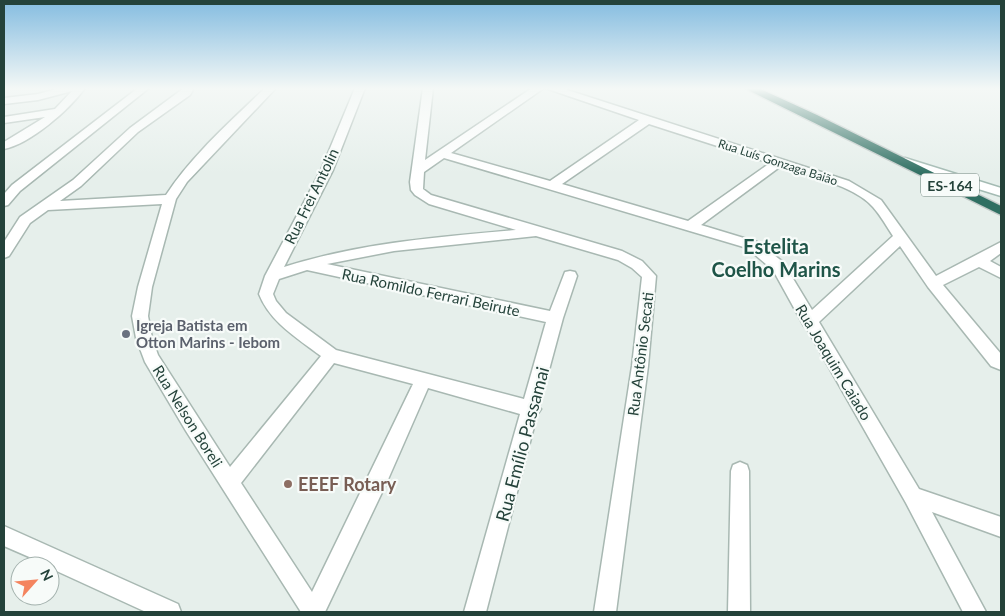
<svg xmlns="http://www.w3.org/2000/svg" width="1005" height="616" font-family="Lato,sans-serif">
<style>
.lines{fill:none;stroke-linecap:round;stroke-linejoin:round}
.street-casing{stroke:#a8b8b2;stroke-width:3}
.secondary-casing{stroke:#a4bbb3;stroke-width:3}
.highway-casing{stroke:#c2cac8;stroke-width:3}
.street{fill:#fff;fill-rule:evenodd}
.secondary{fill:#fff;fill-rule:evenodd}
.highway{fill:#2f6f62;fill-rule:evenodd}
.worship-dot{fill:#6b7280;stroke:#f7fbf9;stroke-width:2}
.education-dot{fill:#8d6e63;stroke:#f7fbf9;stroke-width:2}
.labels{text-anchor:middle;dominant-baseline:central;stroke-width:4.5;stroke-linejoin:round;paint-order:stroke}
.far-street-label{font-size:12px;fill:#24423a;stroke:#f7fbf9}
.shield{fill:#f7fbf9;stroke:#637a73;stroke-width:1}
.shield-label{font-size:14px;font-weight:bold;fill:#24423a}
.street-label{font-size:15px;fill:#24423a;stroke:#f7fbf9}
.worship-label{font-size:15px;font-weight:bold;fill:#5b616d;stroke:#f7fbf9;text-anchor:start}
.near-street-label{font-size:18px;fill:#24423a;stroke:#f7fbf9}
.near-education-label{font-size:18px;font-weight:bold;fill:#785e54;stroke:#f7fbf9;text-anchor:start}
.district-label{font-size:20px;font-weight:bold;fill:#1f5548;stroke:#f7fbf9}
</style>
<rect width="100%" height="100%" fill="#e6efeb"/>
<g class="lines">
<g class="street-casing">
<path id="street" d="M60,88h25c-16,22 -55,56 -81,61v-7l41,-25 -41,6v-6l51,-8 17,-18 -34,9 -34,4v-6l34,-4z
M138,88h11l-129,103 -12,14 -4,1v-12l8,-9z
M184,88h10l-4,7 -52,37 -57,54 -21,15 106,-6c26,-40 65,-74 99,-107h11l-89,94 -11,17 -24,88 -4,29 4,22 6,17 72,112 91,-111c-24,-18 -51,-34 -62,-62l6,-18 56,-106 34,-82h10l-32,82 -49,97c76,-24 153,-30 232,-37l-87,-26 -14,-9 -4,-5 -1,-8 13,-94h10l-8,72 107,-72h12l-93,65 99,28 89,-61 -94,-32h16l288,93 32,19 55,76 65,-34v11l-11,8 11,6v11l-22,-11 -36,18 58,69v16l-10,-4 -63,-79 -28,-41 -81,76 100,167 82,28v20l-69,-25 54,100h-23l-57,-109 -100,-176 -2,-1 -31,-56 -26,-22 -303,-90 -20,14 -1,17 8,6 191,56 20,10 14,15 -8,90 -32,246h-22l38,-246 10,-89 -10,-9 -14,-8 -82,-24 -142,15 -67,13 223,47 15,-39 5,-1 5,1 2,4 -14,42 -24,89 2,2 -4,6 -51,197h-22l56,-198 -92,-26 -42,96 -61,128h-24l-115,-181 -41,-69 -9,-24 -4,-22 6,-29 24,-83 -114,6 -18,13 -21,33 -5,2v-16l16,-25 53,-37 57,-52zM649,124l121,39 -82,58 -126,-37zM781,166c26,10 73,19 92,41 8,9 14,20 20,29l-81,74 -29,-48 -26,-20 -56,-17zM307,270l239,52 -22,77 -188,-49 -50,-37 -10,-12 -3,-7 6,-15zM334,363l79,21 -101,208 -71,-109z
M740,462l7,3 2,6 1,141h-22l3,-141 2,-6z
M4,526l174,78 3,8h-35l-96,-44v-2l-46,-20z"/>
</g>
<g class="secondary-casing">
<path id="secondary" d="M905,158l96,30v8l-100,-31 -2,-3z"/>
</g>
<g class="highway-casing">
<path id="highway" d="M744,88h14l59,27 184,91v9z"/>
</g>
<use href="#street" class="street"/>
<use href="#secondary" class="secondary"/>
<use href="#highway" class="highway"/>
</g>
<linearGradient id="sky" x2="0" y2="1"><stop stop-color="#84bce0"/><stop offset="0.51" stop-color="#f4f8f6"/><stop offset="1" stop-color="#f4f8f6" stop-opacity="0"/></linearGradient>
<rect width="1005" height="174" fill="url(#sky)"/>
<circle class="worship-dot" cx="126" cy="334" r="5"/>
<circle class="education-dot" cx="288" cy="484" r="5"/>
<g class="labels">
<g class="far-street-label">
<text transform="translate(778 162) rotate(18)">Rua Luís Gonzaga Baião</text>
</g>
<rect class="shield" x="921" y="173.5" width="58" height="23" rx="4"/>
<g class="shield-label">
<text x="950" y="185">ES-164</text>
</g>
<g class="street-label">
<text transform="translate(311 196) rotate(-64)">Rua Frei Antolin</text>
<text transform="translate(431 292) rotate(12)">Rua Romildo Ferrari Beirute</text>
<text transform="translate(640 354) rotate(-83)">Rua Antônio Secati</text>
<text transform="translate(834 362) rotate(59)">Rua Joaquim Caiado</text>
<text transform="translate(188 416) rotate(58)">Rua Nelson Boreli</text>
</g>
<g class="worship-label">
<text x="136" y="325">Igreja Batista em<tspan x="136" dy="17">Otton Marins - Iebom</tspan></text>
</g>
<g class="near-street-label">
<text transform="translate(522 444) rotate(-75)">Rua Emílio Passamai</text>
</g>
<g class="near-education-label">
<text x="298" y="484">EEEF Rotary</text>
</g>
<g class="district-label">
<text x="776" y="246">Estelita<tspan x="776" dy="23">Coelho Marins</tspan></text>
</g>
</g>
<rect width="1005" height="616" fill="none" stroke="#24423a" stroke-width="10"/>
<g transform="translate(35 581) rotate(63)"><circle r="24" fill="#f7fbf9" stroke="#a3b1ad"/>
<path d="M0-4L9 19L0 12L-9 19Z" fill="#f4845f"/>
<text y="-8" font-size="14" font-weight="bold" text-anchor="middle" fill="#24423a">N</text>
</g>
</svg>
